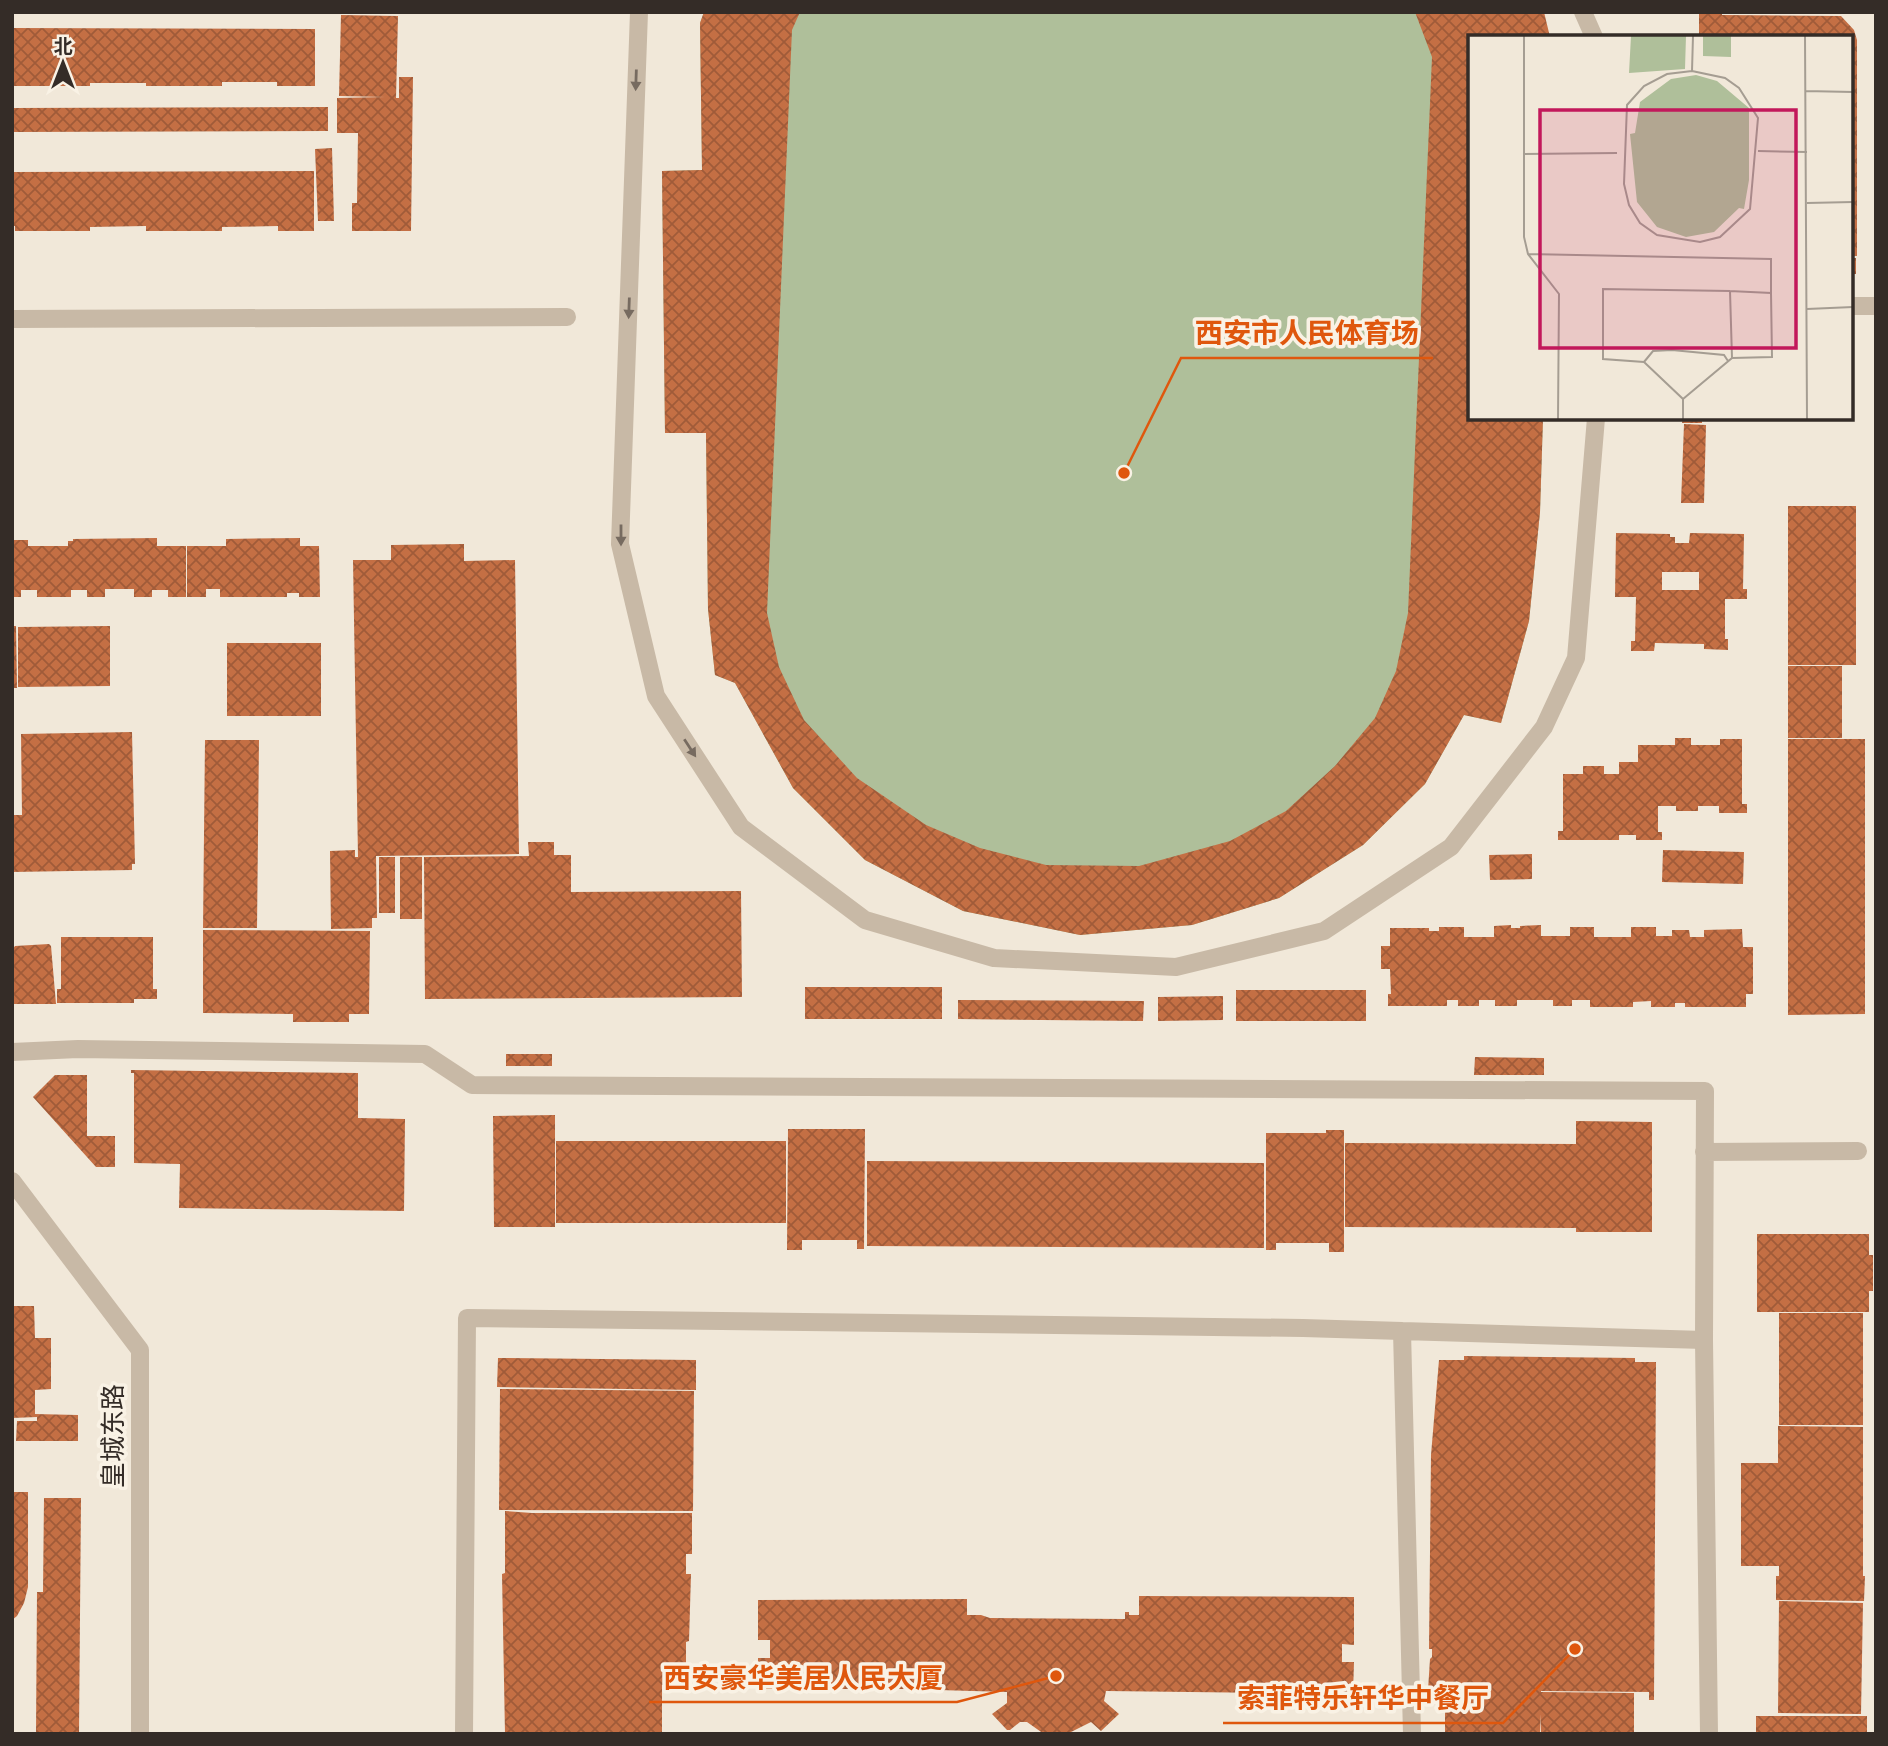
<svg xmlns="http://www.w3.org/2000/svg" width="1888" height="1746" font-family="'Alegreya Sans','Noto Sans SC',sans-serif">
<style>
.garden{fill:#afbf9a}
.building{fill:url(#building-cross-hatch);fill-rule:evenodd}
.lines{fill:none;stroke-linecap:round;stroke-linejoin:round}
.minor{stroke:#c8b9a6;stroke-width:18}
.oneway{fill:#776b60}
.labels{text-anchor:middle;dominant-baseline:central;stroke-width:7;stroke-linejoin:round;paint-order:stroke}
.street-label{font-size:26px;fill:#342c27;stroke:#f9f2e5}
.inset-road{fill:none;stroke:#a59d92;stroke-width:2}
.view{fill:#c2185b;fill-opacity:0.15;stroke:#c2185b;stroke-width:3.5}
.inset-edge{fill:none;stroke:#342c27;stroke-width:3.5}
.leader{fill:none;stroke:#df570d;stroke-width:2.5}
.callout-dot{fill:#df570d;stroke:#f9f2e5;stroke-width:2.5}
.callout-label{font-size:28px;text-anchor:middle;font-weight:bold;fill:#df570d;stroke:#f9f2e5;stroke-width:7;stroke-linejoin:round;paint-order:stroke}
</style>
<defs>
<pattern id="building-cross-hatch" width="8" height="8" patternUnits="userSpaceOnUse" patternTransform="scale(1.75)"><rect width="8" height="8" fill="#c46f44"/><path d="M0 0l8 8M0 8l8-8" fill="none" stroke="#a05b39"/></pattern>
</defs>
<rect width="100%" height="100%" fill="#f1e8d9"/>
<path class="garden" d="M704,12h840l-74,25v381h73l-3,94 -11,109 -28,102 -37,-8 -39,69 -62,61 -84,53 -87,27 -112,10 -117,-24 -98,-51 -72,-72 -58,-105 -20,-8 -7,-66 -2,-176h-41l-3,-262 40,-1 -2,-147z"/>
<path class="building" d="M704,12h96l-8,18 -25,583 12,54 25,53 53,58 69,47 54,23 66,17 93,1 91,-25 56,-30 49,-45 40,-48 21,-47 12,-58 24,-556 -17,-45h129l6,25h-80v381h73l-3,94 -11,109 -28,102 -37,-8 -39,69 -62,61 -84,53 -87,27 -112,10 -117,-24 -98,-51 -72,-72 -58,-105 -20,-8 -7,-66 -2,-176h-41l-3,-262 40,-1 -2,-147z
M1699,12h23v3l119,1 13,14 3,10v216h-6v-219h-152z
M341,15l57,1 -2,82h3v-21h14l-2,154h-59v-28h5l1,-70h-21v-35l48,-1 -46,-1z
M12,28l303,1v57h-38v-4h-55v4h-76v-3h-56v3h-76z
M328,107v24l-316,1v-24z
M332,148l2,73h-16l-3,-72z
M314,171v60h-36v-5l-56,1v4h-76v-5l-56,1v4h-75v-5h-3v-54z
M1851,258h5v16h-5z
M1683,418h19v5h-20z
M1684,424l22,1 -2,78h-23z
M1788,506h68v159h-68z
M1616,533l54,1v3h5v6h14l1,-10 54,1 -1,55h4v10h-22v40h3v11l-24,-1v-5l-49,-1 -1,8h-23v-10h4l1,-44h-21zM1662,572h37v18h-37z
M157,538v8h29v51h-18v-7h-16v7h-18v-8h-29v8h-18v-7h-16v7h-34v-7h-16v7h-9v-57h16v6h40v-5h5v-2z
M300,538v8h19l1,51h-21v-4h-12v4h-67v-8h-14v8h-19v-51h39v-7z
M464,544v17l51,-1 4,294 -143,2 1,62h-5v10l-41,1 -1,-78 25,-1v7h3l-5,-297h38v-15z
M12,626h4l1,62h-5z
M110,626v60l-92,1v-60z
M227,643h94v73h-94z
M1788,666h54v72h-54z
M132,732l3,132h-3v6l-120,2v-57h10l-1,-81z
M1675,738h16v7h29v-6h22v65h5v9h-28v-7h-21v5h-22v-5h-18v26h4v8h-26v-5h-17v5h-61v-9h5v-57h20v-8h21v8h15v-12h19v-17h37z
M1788,739h77v275l-77,1z
M205,740h54l-2,188h-54z
M528,842h26v13h17v37l170,-1 1,106 -317,2 -1,-142 105,-1z
M1663,850l81,2 -1,32 -81,-2z
M1532,854v25l-42,1 -1,-25z
M379,857h16v56h-16z
M400,857h22v62h-22z
M1511,925v3h9v-2l21,-1v11h29v-9h24v10h37v-10h25v9h16v-6h17l1,7h14v-7l38,-1 1,18h10v47h-7v13h-61v-4h-10v4h-24v-6l-18,1v5h-43v-7h-18v6h-19v-6h-36v6h-22v-6h-16v6h-21v-6h-11v6h-59v-12h3l-1,-25h-9v-23h9v-18h39v3h10v-4h25v10h30v-11z
M203,930l167,1 -1,83h-20v8h-56v-8l-90,-1z
M61,937h92v52h4v10h-23v4h-77v-14h4z
M49,944l2,2 5,58h-44v-54l3,-4z
M805,987h137v32h-137z
M1236,990h130v31h-130z
M1223,996v24l-65,1v-24z
M958,1000l186,1 -1,20 -185,-2z
M506,1054h46v12h-46z
M1475,1057l69,1v17h-70z
M131,1070l227,3v45l47,1 -1,92 -225,-3 1,-44 -46,-1v-90h-3z
M55,1075h32v61h28v31h-19l-63,-70z
M555,1115v112h-61l-1,-111z
M1576,1121l76,1v110h-76v-4l-231,-1v-84l231,1z
M788,1129h77l-1,120h-7v-9h-55v10h-15z
M1326,1130h18v122h-15v-9h-53v7h-10v-117h60z
M556,1141h230v82h-230z
M867,1161l397,2v85l-397,-2z
M1757,1234h112v21h4v36h-4v21h-112z
M12,1306h22l1,32h16v51l-16,1v24l43,1v26h-62l1,-20h20v-4l-25,1z
M1779,1313h84v112h-84z
M1464,1356l171,2v4h21l-2,338h-5v-8l-108,-1v1l93,1v41h-93v-20l-1,20h-95v-43l15,-1h-32l2,-31 2,-2v-8h-3l2,-194 8,-95h25z
M498,1358l198,2v30l-199,-3z
M500,1389l194,2 -1,120 -194,-1z
M1778,1426l85,1v149h2l-1,25 -88,-1v-24h3v-10h-38v-103h37z
M12,1492h16v95l-4,16 -7,13 -5,4z
M44,1498h37l-2,236h-43l1,-142h6z
M505,1511l27,2h160v41h-6v20h5l-2,67 -3,1v42l-24,1v49h-157l-3,-160 3,-1z
M1139,1596l215,1v48l-12,-1v18h12l-1,32 -247,-3 -2,10 15,13 -18,17 -10,-9 -24,12h-23l-17,-12h-7l-10,8h-3l-15,-16 15,-11v-11l-103,-3h-146v-31h12v-18h-12v-40l209,-1v16h14l9,3 135,1v-7h4v3h10z
M1779,1601l84,2 -2,111 -83,-1z
M1756,1716h111v18h-111z"/>
<g class="lines">
<path class="minor" d="M639,12l-19,532 36,152 85,131 124,93 129,38 182,9 148,-36 127,-84 93,-120 32,-69 20,-240
M1583,12l11,25
M1851,306h25
M12,319l555,-2
M12,1052l66,-3 347,5 47,31 1233,6 -1,249
M1704,1152l154,-1
M12,1181l128,169v384
M464,1734l3,-416 836,10 99,3
M1412,1734l-10,-403 302,9 5,394"/>
</g>
<defs><path id="oneway-solid" d="M-6-.8H1V-3.2L6.5 0L1 3.2V.8H-6Z" transform="scale(1.75)"/></defs>
<g class="oneway">
<use href="#oneway-solid" transform="translate(636 80) rotate(92)"/>
<use href="#oneway-solid" transform="translate(629 308) rotate(92)"/>
<use href="#oneway-solid" transform="translate(621 535) rotate(90)"/>
<use href="#oneway-solid" transform="translate(690 748) rotate(57)"/>
</g>
<g class="labels">
<g class="street-label">
<text transform="translate(114 1436) rotate(-90)">皇城东路</text>
</g>
</g>
<g transform="translate(1468 35)">
<rect width="385" height="385" fill="#f1e8d9"/>
<path d="M163,1h55l-1,33 -56,4zM235,1h28v21l-28,-1zM228,40l21,6 32,27v72l-5,29 -5,-1 -25,24 -28,5 -29,-10 -20,-25 -7,-68 5,-1 5,-31 31,-23z" fill="#afbf9a"/>
<path class="inset-road" d="M56,1v201l4,17 31,40 -1,125M337,1l2,383M224,36l33,7 14,10 19,30 -8,91 -30,28 -20,5 -43,-7 -17,-12 -11,-18 -5,-21 3,-79 17,-19 23,-12zM224,36l1,-35M337,56l48,1M290,116l49,1M55,119l94,-1M339,168l46,-1M60,219l243,5v34M339,274l46,-2M176,327l9,-11 19,-1 52,5 4,6M215,364l49,-41 -2,-67 41,2 1,64 -40,1M215,384v-20l-39,-37 -41,-3v-70l127,2"/>
<path class="view" d="M72,75h256v238h-256z"/>
<rect width="385" height="385" class="inset-edge"/>
</g>
<path class="leader" d="M1124 473L1181 358H1433M1056 1676L957 1702H649M1575 1649L1503 1723H1223"/>
<g class="callout-dot">
<circle cx="1124" cy="473" r="7"/>
<circle cx="1056" cy="1676" r="7"/>
<circle cx="1575" cy="1649" r="7"/>
</g>
<g class="callout-label">
<text x="1307" y="343">西安市人民体育场</text>
<text x="803" y="1688">西安豪华美居人民大厦</text>
<text x="1363" y="1708">索菲特乐轩华中餐厅</text>
</g>
<rect width="1888" height="1746" fill="none" stroke="#342c27" stroke-width="28"/>
<g transform="translate(63 63)" stroke="#f9f2e5" stroke-width="5" paint-order="stroke">
<path d="M0-5L12 26L0 18L-12 26Z" fill="#342c27"/>
<text y="-10" font-size="19" font-weight="bold" text-anchor="middle" fill="#342c27">北</text>
</g>
</svg>
